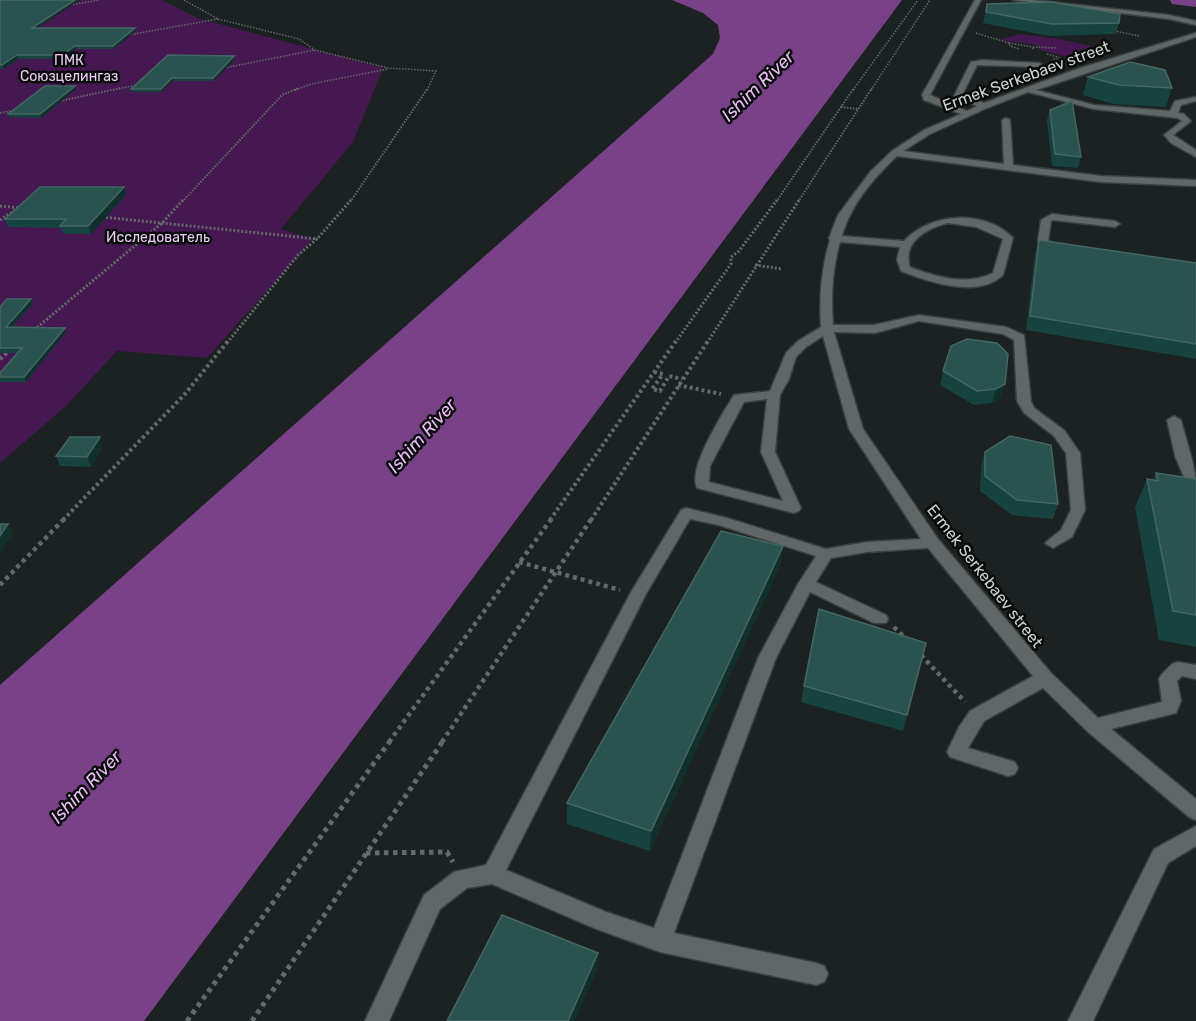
<svg xmlns="http://www.w3.org/2000/svg" width="1196" height="1021" font-family="Rubik,sans-serif">
<style>
.green{fill:#461851}
.water{fill:#794187}
.lines{fill:none;stroke-linecap:round;stroke-linejoin:round}
.river{fill:#794187;fill-rule:evenodd}
.minor-casing{stroke:#3a3f3f;stroke-width:3}
.path-far5{stroke:#636a69;stroke-width:1.5;stroke-dasharray:1.5 1.5;stroke-linecap:butt}
.path-far4{stroke:#636a69;stroke-width:2;stroke-dasharray:1.5 1.5;stroke-linecap:butt}
.path-far3{stroke:#636a69;stroke-width:3;stroke-dasharray:2 2;stroke-linecap:butt}
.path-far2{stroke:#636a69;stroke-width:4;stroke-dasharray:3 3;stroke-linecap:butt}
.path-far1{stroke:#636a69;stroke-width:4.5;stroke-dasharray:4 4;stroke-linecap:butt}
.path{stroke:#636a69;stroke-width:5;stroke-dasharray:4.5 4.5;stroke-linecap:butt}
.minor{fill:#606867;fill-rule:evenodd}
.wall{fill:#164340}
.shaded-wall{fill:#102f2d}
.building{fill:#2a5350;stroke:#446764;stroke-width:1.5}
.labels{text-anchor:middle;dominant-baseline:central;stroke-width:5;stroke-linejoin:round;paint-order:stroke}
.far-park-label{font-size:14px;fill:#eccdf4;stroke:#080b0a}
.street-label{font-size:16px;fill:#cfd4d3;stroke:#080b0a}
.water-label{font-size:18px;font-style:italic;fill:#ecbef8;stroke:#080b0a}
</style>
<rect width="100%" height="100%" fill="#1b2221"/>
<path class="green" d="M0,0h162l35,18 186,50 -30,74 -72,87 32,10 -106,119 -90,-7 -52,56 -65,56z
M1020,34c27,3 52,7 78,14l-5,1 4,2 -24,7 -33,-8 -3,-5 -37,-5z"/>
<path class="water" d="M672,0h230l-758,1021h-144v-336l713,-631 7,-16 -2,-13 -15,-12z"/>
<g class="lines">
<path class="river" d="M1170,0h26v7l-24,-3z"/>
<g class="minor-casing">
<path id="minor" d="M975,0h6l-51,95 37,16 10,-5 -23,-10 17,-34 11,-2 57,3 4,2 -4,2 -62,-2 -15,30 22,8 96,-35 116,-35v4l-160,53 58,15 76,6 5,-10 21,-4v4l-15,4 -3,8 6,1 7,7 -18,14 23,15v7l-25,-14 -7,-8 18,-14 -4,-3 -84,-9 -66,-17 -41,16 -57,26 -27,17 101,13 -2,-44 4,-2 4,2 3,45 88,11 95,4v6l-95,-4 -204,-26c-24,23 -46,48 -55,80l62,5c27,-29 81,-32 109,-3l-10,37c-25,24 -74,7 -102,-4l-4,-11 3,-13 -60,-5c-8,28 -9,53 -7,83h41l45,-10 87,12 18,8 7,66 3,7 30,22 16,23 5,57 -13,27 -19,11 -8,-5 16,-13 10,-20 -5,-57 -12,-17 -30,-23 -7,-12 -3,-61 -11,-6 -84,-13 -44,12 -41,-1 29,97 75,110 113,134 47,45 64,-16 -3,-23 3,-5 10,-10 6,-2 18,3v14l-14,-3 -5,5 4,20 -5,12 -65,16 85,70v21l-7,-3 -102,-86 -44,-43 -59,33 -16,27 47,14 3,6 -3,6 -7,2 -58,-19 -3,-5 12,-25 11,-16 63,-35 -105,-128 -61,4 -36,6 -15,24 70,33 2,4 -2,4h-12l-64,-31 -34,66 -102,275 142,30 8,3 4,8 -4,8 -8,3 -156,-33 -66,-24 -102,-44 -25,4 -27,21 -51,112h-24l59,-126 30,-23 32,-7 144,-271 51,-84 5,-2 41,10 99,31 41,-7 54,-3 -72,-110 -26,-93 -17,11 -10,10 -7,22 -9,16 -5,57 26,56 -2,3 -5,2 -97,-25c-10,-19 26,-75 37,-93l36,-4 16,-38 12,-12 23,-14c-2,-31 0,-57 9,-87l-1,-2 9,-23 33,-44 21,-20 32,-21 37,-16 -37,-14 -2,-5zM948,223l28,4 27,12 -10,34c-27,13 -57,4 -83,-6 -8,-25 17,-39 38,-44zM767,399l-6,53 22,49 -74,-19 1,-16 34,-64zM690,519l29,6 97,31 -18,28 -40,74 -104,270 -48,-16 -100,-42 140,-276z
M1013,0h19l137,15 27,6v4l-27,-6z
M1052,214l63,7 5,3 -5,3 -62,-7 -2,1 -3,20 15,6v4l-22,-4 -3,-6 3,-21z
M1174,416l7,4c5,21 15,46 15,66l-9,-2 -12,-28 -8,-36z
M1196,826v20l-28,17 -75,158h-25l86,-172z"/>
</g>
<path class="path-far5" d="M184,0l34,19 81,20 16,11 73,18 48,3 -9,19
M70,5l29,-5
M1114,31l26,5
M976,33l33,10 1,3 9,3
M128,35l90,-16
M1009,43l23,4 2,3
M1033,47l24,1
M1047,54l20,6 -14,-1
M224,68l91,-18
M113,90l24,-5
M295,90l16,-6 77,-15
M853,90l65,-90
M871,90l59,-90"/>
<path class="path-far4" d="M60,101l61,-13
M841,107l17,2
M0,113l17,-3
M182,202l100,-107 17,-7
M350,202l78,-114
M776,202l78,-114
M798,202l74,-114"/>
<path class="path-far3" d="M0,206l20,2
M102,217l216,22
M0,220l17,-11
M755,265l27,4
M34,330l128,-107 21,-23
M227,343l71,-88 20,-17 33,-38
M675,343l56,-79v-7l8,-6 38,-51
M707,343l92,-143"/>
<path class="path-far2" d="M0,359l10,-9
M654,372l9,2 -11,15 8,2 9,-15 13,3
M678,385l43,9
M63,520l122,-126 43,-53
M550,520l126,-179
M591,520l117,-179"/>
<path class="path-far1" d="M519,562l101,28
M0,585l65,-67
M894,627l12,12
M921,655l44,47
M389,742l163,-224
M442,742l150,-224"/>
<path class="path" d="M366,853l81,-1 6,10
M187,1021l203,-280
M252,1021l191,-280"/>
<use href="#minor" class="minor"/>
</g>
<path class="wall" d="M0,0l37,28h98l1,3 -23,18h-37l-13,10h-45l-14,10h-4z
M987,4l132,19 -3,11 -67,2 -66,-13z
M234,56l1,3 -21,22h-41l-12,11h-29l-1,-3z
M1088,77l84,11 -6,19 -53,-3 -30,-9z
M75,86l1,3 -35,29 -32,-1 -1,-3z
M1050,110l31,47 -3,11 -26,-2 -5,-46z
M124,187l2,8 -35,39h-28l-2,-6 -53,-1 -3,-8z
M1039,240l157,23v96l-170,-29 9,-77z
M31,299l2,5 -21,23 54,5 -40,50h-26v-5l18,-24h-18v-46z
M943,371l62,13 -4,14 -9,5 -18,2 -34,-20z
M103,447l-12,20 -31,-1 -4,-10z
M985,452l73,52 -5,15 -41,-4 -32,-24 1,-24z
M1156,473l40,6v168l-37,-7 -24,-133 12,-28 6,1z
M783,546l-3,20 -130,285 -83,-27v-21z
M926,643l-23,88 -102,-29 3,-16z"/>
<path class="shaded-wall" d="M75,0h5l-47,31 -1,-3z
M135,28l1,3 -23,18v-3z
M75,46l1,3 -13,10 -1,-4z
M17,55l1,4 -14,10 -2,-4z
M234,56l1,3 -21,22 -1,-3z
M172,78l1,3 -12,11v-3z
M75,86l1,3 -35,29 -1,-4z
M124,187l2,8 -35,39 -3,-8z
M31,299l2,5 -26,28 -1,-5z
M65,328l1,4 -40,50 -2,-5z
M1005,384l-4,14 -9,5 4,-14z
M100,437l3,10 -12,20 -4,-10z
M8,524l5,10 -13,19v-17z
M783,546l-3,20 -130,285 1,-20z
M598,953v16l-23,52h-7z"/>
<path class="building" d="M0,0h75l-43,28h103l-22,18h-38l-13,9h-45l-15,10h-2z
M1052,2l68,12 -1,9 -67,1 -66,-12 1,-8z
M168,55l66,1 -21,22h-41l-11,11h-30z
M1130,62l35,8 7,18 -53,-3 -31,-8z
M45,86h30l-35,28h-32z
M1072,101l9,56 -26,-3 -5,-44z
M40,187h84l-36,39h-28l6,-7h-61z
M1039,240l157,23v81l-166,-28z
M7,299h24l-25,28 59,1 -41,49h-24v-4l22,-25h-22v-41z
M967,339l30,4 11,11 -3,30 -9,5 -19,2 -34,-20 8,-25z
M1010,436l41,9 7,59 -41,-4 -32,-24v-24z
M70,437h30l-13,20 -31,-1z
M1156,473l40,6v136l-23,-4 -26,-132 11,2z
M0,524h8l-8,12z
M721,531l62,15 -132,285 -84,-28z
M819,609l107,34 -19,72 -103,-29z
M502,915l96,38 -30,68h-121z"/>
<g class="labels">
<g class="far-park-label">
<text x="69" y="60">ПМК<tspan x="69" dy="16">Союзцелингаз</tspan></text>
<text x="158" y="237">Исследователь</text>
</g>
<g class="street-label">
<text transform="translate(1026 76) rotate(-20)">Ermek Serkebaev street</text>
<text transform="translate(985 576) rotate(52)">Ermek Serkebaev street</text>
</g>
<g class="water-label">
<text transform="translate(758 86) rotate(-44)">Ishim River</text>
<text transform="translate(422 436) rotate(-48)">Ishim River</text>
<text transform="translate(86 787) rotate(-46)">Ishim River</text>
</g>
</g>
</svg>
